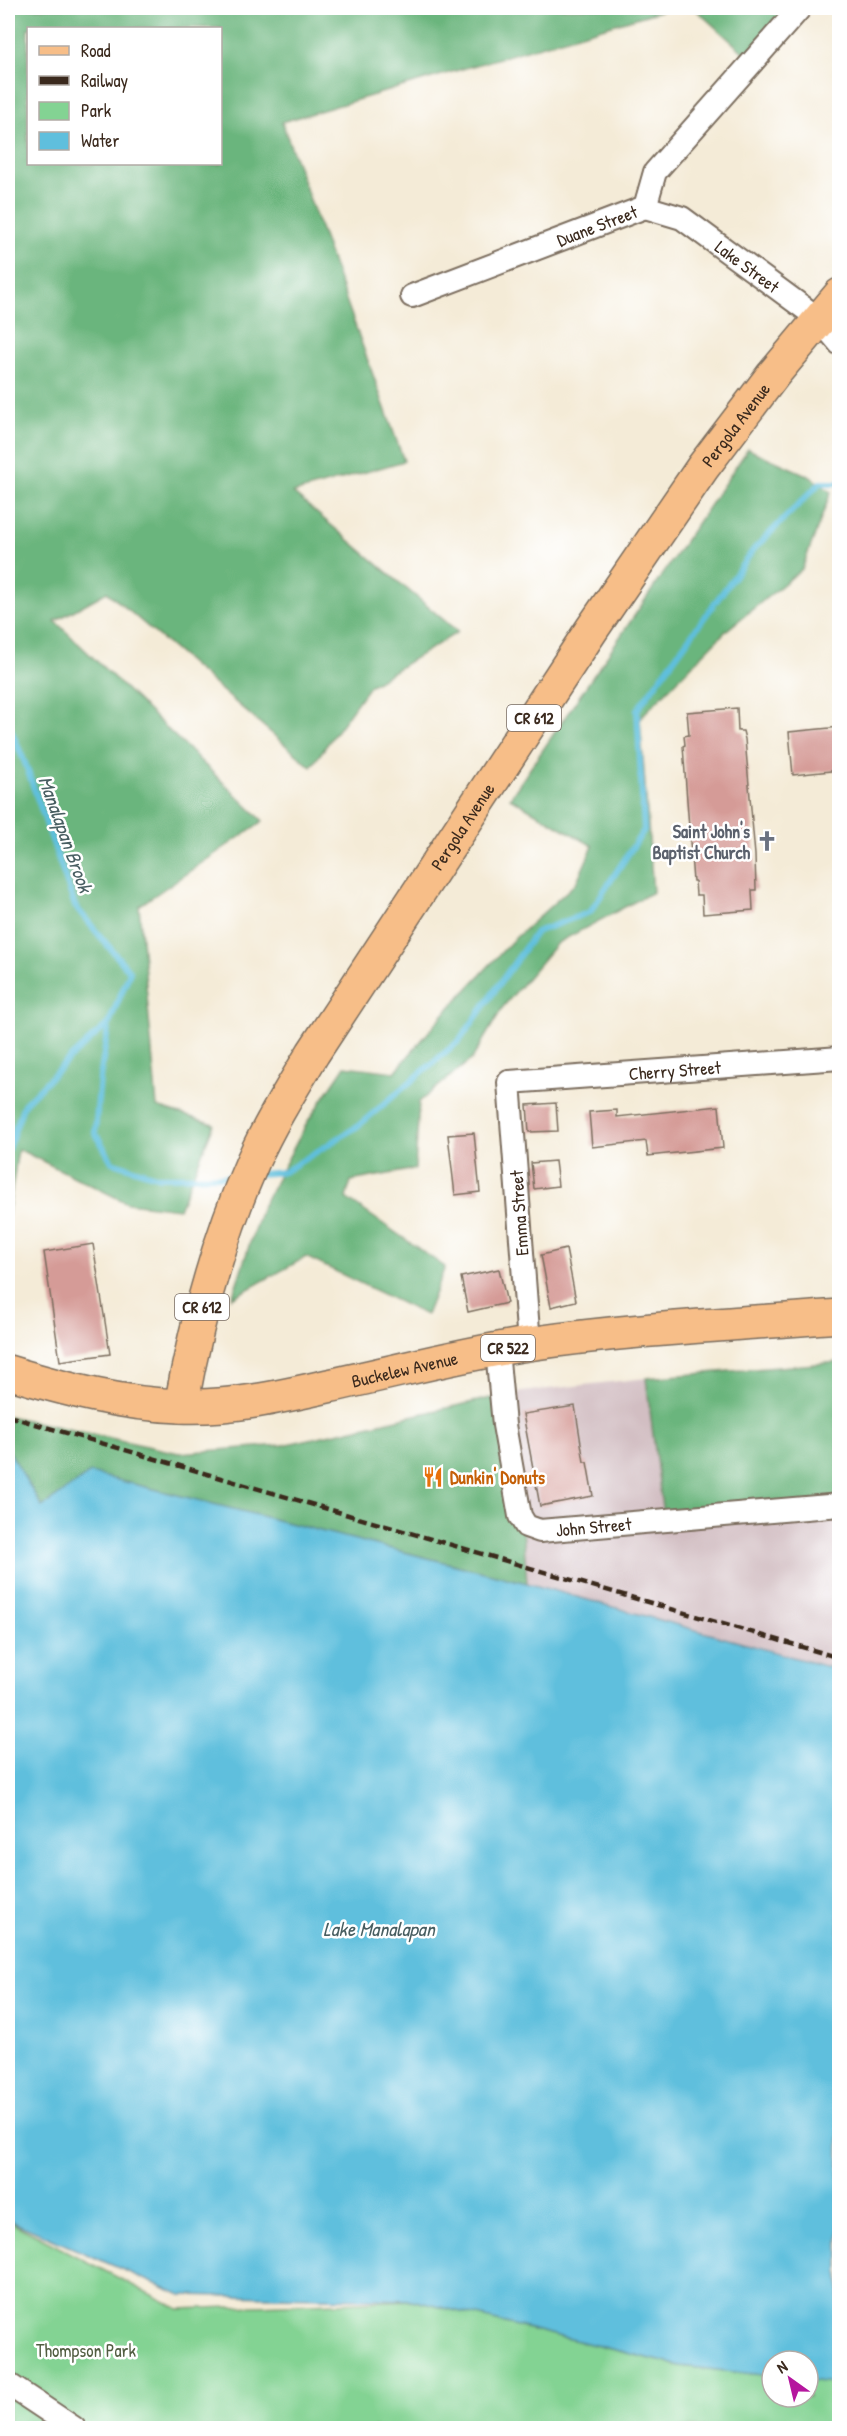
<svg xmlns="http://www.w3.org/2000/svg" width="847" height="2436" font-family="'Patrick Hand',sans-serif">
<style>
.industrial{fill:#d2bec2}
.green{fill:#83d393;stroke:#5f7e58;stroke-width:1.5}
.forest{fill:#6ab57d;stroke:#52704e;stroke-width:1.5;fill-rule:evenodd}
.water{fill:#5fbfdd;stroke:#4d747e;stroke-width:1.5}
.lines{fill:none;stroke-linecap:round;stroke-linejoin:round}
.stream{stroke:#5fbfdd;stroke-width:6}
.building{fill:#d59b97}
.minor-casing{stroke:#7c6e5f;stroke-width:26}
.primary-casing{stroke:#7c6e5f;stroke-width:36}
.minor{stroke:#fff;stroke-width:22}
.primary{stroke:#f7be88;stroke-width:33}
.rail{stroke:#3b2a1e;stroke-width:4.5;stroke-dasharray:9 4.5;stroke-linecap:butt}
.labels{text-anchor:middle;dominant-baseline:central;stroke-width:5;stroke-linejoin:round;paint-order:stroke}
.shield{fill:#fff;stroke:#766a62;stroke-width:1.5}
.shield-label{font-size:16px;font-weight:bold;fill:#3b2a1e}
.street-label{font-size:18px;fill:#3b2a1e;stroke:#fff}
.worship-label{font-size:18px;font-weight:bold;fill:#5b616d;stroke:#fff;text-anchor:end}
.food-label{font-size:18px;font-weight:bold;fill:#c56008;stroke:#fff;text-anchor:start}
.park-label{font-size:18px;fill:#515d41;stroke:#fff}
.water-label{font-size:20px;font-style:italic;fill:#485e61;stroke:#fff}
</style>
<rect width="100%" height="100%" fill="#fff"/>
<filter id="ink" filterUnits="userSpaceOnUse"><feTurbulence type="fractalNoise" baseFrequency=".0167" numOctaves="2"/><feDisplacementMap in="SourceGraphic" scale="12" xChannelSelector="R" yChannelSelector="G"/><feConvolveMatrix kernelMatrix="1 2 1 2 8 2 1 2 1" color-interpolation-filters="sRGB"/></filter>
<filter id="wash" filterUnits="userSpaceOnUse"><feTurbulence type="fractalNoise" baseFrequency=".008" numOctaves="4" result="noise"/><feDisplacementMap in="SourceGraphic" scale="24" xChannelSelector="R" yChannelSelector="G"/><feGaussianBlur stdDeviation="1.35" result="paint"/><feColorMatrix in="noise" values="0 0 0 0 0 0 0 0 0 0 0 0 0 0 0 0 0 1.4 0 .05"/><feComposite in="paint" operator="in"/></filter>
<g filter="url(#wash)">
<rect width="100%" height="100%" fill="#f4ebd7"/>
<path class="industrial" d="M646,1378l18,145 175,-19v166l-312,-87 -14,-190z"/>
<path class="green" d="M8,2221l171,88 233,-9 268,66 92,10v21h36v-17l31,4v44h-831z"/>
<path class="forest" d="M8,8h662l-388,114 122,339 -111,32 165,139 -89,54 -58,81 -204,-175 -52,29 208,200 -124,85 18,201 57,17 -35,85 -52,-6 -109,-54 -10,68zM28,28h192v136h-192z
M694,8h108l-49,53z
M748,449l61,27 22,16 -29,77 -75,61 -87,88 13,174 -96,51 -54,64 -31,52 -53,43 -4,67 -64,12 -5,17 99,69 -19,48 -120,-58 -74,41 29,-89 47,-88 37,-55 50,6 47,-56 70,-75 64,-58 17,-37 -83,-48z
M839,1362v142l-175,19 -18,-145z
M513,1393l14,190 -437,-110 -48,34 -34,-58v-33l171,37 104,-8z"/>
<path class="water" d="M8,1449l34,58 48,-34 437,110 312,87v714l-31,-4v-19h-36v15l-92,-10 -268,-66 -231,-5 -173,-75z"/>
<g class="lines">
<path class="stream" d="M8,723l17,40 50,143 55,66 -21,51 -40,36 -45,45 -16,45
M109,1023l-9,55 -5,54 17,30 47,15 76,-1
M260,1174l24,-2 74,-46 102,-86 76,-108 54,-20 54,-82 -7,-120 117,-161 66,-66h20"/>
</g>
<g id="blocks">
<path class="building" d="M737,708l1,23h5l2,8 10,116 1,35h-4l1,20 -50,4 -1,-19h-6l-1,-14h-2l-10,-135 2,-1 -1,-9 5,-1 -2,-23z
M840,727v43l-47,5 -4,-43z
M556,1103l2,28 -29,1 -2,-27z
M719,1106l4,42 -75,8 -2,-15 -54,6 -3,-35 28,-2v7z
M474,1133l6,59 -25,3 -7,-60z
M555,1161l3,25 -24,3 -3,-26z
M93,1244l17,110 -50,7 -16,-109z
M566,1249l10,52 -25,6 -10,-52z
M499,1269l8,34 -39,9 -7,-35z
M575,1406l9,56h3l6,34 -53,10 -17,-92z"/>
</g>
</g>
<g filter="url(#ink)">
<use href="#blocks" fill-opacity="0" stroke="#7c6e5f" stroke-width="1.5"/>
<g class="lines">
<g class="minor-casing">
<g id="minor">
<path id="s1" d="M645,207l37,11 137,101 21,25"/>
<path id="s2" d="M412,296l233,-89 10,-35 145,-164"/>
<path id="s3" d="M529,1344l-20,-262 331,-24"/>
<path id="s4" d="M497,1350l7,75 16,91 6,10 14,5 300,-26"/>
<path d="M8,2384l66,44"/>
</g>
</g>
<g class="primary-casing">
<g id="primary">
<path id="s5" d="M8,1372c56,17 113,32 172,34 51,2 100,-9 148,-20 67,-14 133,-32 200,-42 103,-15 208,-20 312,-28"/>
<path id="s6" d="M181,1406c15,-84 37,-166 72,-245 17,-38 39,-73 60,-108l279,-424 111,-162 70,-92 67,-80"/>
</g>
</g>
<use href="#minor" class="minor"/>
<use href="#primary" class="primary"/>
<path class="rail" d="M8,1416l832,242"/>
</g>
</g>
<defs>
<g id="church-bare" transform="scale(1.62)"><path d="M-1.2-6h2.4v3.5h3.3v2.4h-3.3V6h-2.4V-.1h-3.3v-2.4h3.3Z" fill="#6b7280" stroke="#fff" stroke-width="2.5" paint-order="stroke"/></g>
<g id="restaurant-bare" transform="scale(1.62)"><path d="M-5-6h1v4h1v-4h1v4h1v-4h1v5L-1.5 .5V6h-2V.5L-5-1ZM5-6V6H3V1.5H1.5Q1.5-4 5-6Z" fill="#e8710a" stroke="#fff" stroke-width="2.5" paint-order="stroke"/></g>
</defs>
<g fill-rule="evenodd">
<use href="#church-bare" x="767" y="841"/>
<use href="#restaurant-bare" x="433" y="1477"/>
</g>
<g class="labels">
<g class="shield">
<rect x="507" y="705" width="54" height="26" rx="4.5"/>
<rect x="175" y="1294" width="54" height="26" rx="4.5"/>
<rect x="481" y="1335" width="54" height="26" rx="4.5"/>
</g>
<g class="shield-label">
<text x="534" y="718">CR 612</text>
<text x="202" y="1307">CR 612</text>
<text x="508" y="1348">CR 522</text>
</g>
<g class="street-label">
<text stroke="none"><textPath href="#s2" startOffset="198">Duane Street</textPath></text>
<text stroke="none"><textPath href="#s1" startOffset="120">Lake Street</textPath></text>
<text stroke="none"><textPath href="#s6" startOffset="1137">Pergola Avenue</textPath></text>
<text stroke="none"><textPath href="#s6" startOffset="651">Pergola Avenue</textPath></text>
<text stroke="none"><textPath href="#s3" startOffset="429">Cherry Street</textPath></text>
<text transform="translate(519 1213) rotate(-94)">Emma Street</text>
<text stroke="none"><textPath href="#s5" startOffset="404">Buckelew Avenue</textPath></text>
<text stroke="none"><textPath href="#s4" startOffset="248">John Street</textPath></text>
</g>
<g class="worship-label">
<text x="750" y="831">Saint John's<tspan x="750" dy="21">Baptist Church</tspan></text>
</g>
<g class="food-label">
<text x="450" y="1477">Dunkin' Donuts</text>
</g>
<g class="park-label">
<text x="86" y="2350">Thompson Park</text>
</g>
<g class="water-label">
<text transform="translate(66 834) rotate(70)">Manalapan Brook</text>
<text x="379" y="1928">Lake Manalapan</text>
</g>
</g>
<rect width="847" height="2436" fill="none" stroke="#fff" stroke-width="30"/>
<rect x="27" y="27" width="195" height="138" fill="#ffffff" stroke="#b1aaa5" stroke-width="1.5"/>
<rect x="39" y="46" width="30" height="9" fill="#f7be88" stroke="#b1aaa5" stroke-width="1.5"/>
<text x="81" y="57" font-size="18" fill="#3b2a1e">Road</text>
<rect x="39" y="76" width="30" height="9" fill="#3b2a1e" stroke="#b1aaa5" stroke-width="1.5"/>
<text x="81" y="87" font-size="18" fill="#3b2a1e">Railway</text>
<rect x="39" y="102" width="30" height="18" fill="#83d393" stroke="#b1aaa5" stroke-width="1.5"/>
<text x="81" y="117" font-size="18" fill="#3b2a1e">Park</text>
<rect x="39" y="132" width="30" height="18" fill="#5fbfdd" stroke="#b1aaa5" stroke-width="1.5"/>
<text x="81" y="147" font-size="18" fill="#3b2a1e">Water</text>
<g transform="translate(790 2379) rotate(326)"><circle r="28" fill="#ffffff" stroke="#b1aaa5" stroke-width="1.5"/>
<path d="M0-4.5L10 22L0 15L-10 22Z" fill="#b5179e"/>
<text y="-9" font-size="16" font-weight="bold" text-anchor="middle" fill="#3b2a1e">N</text>
</g>
</svg>
